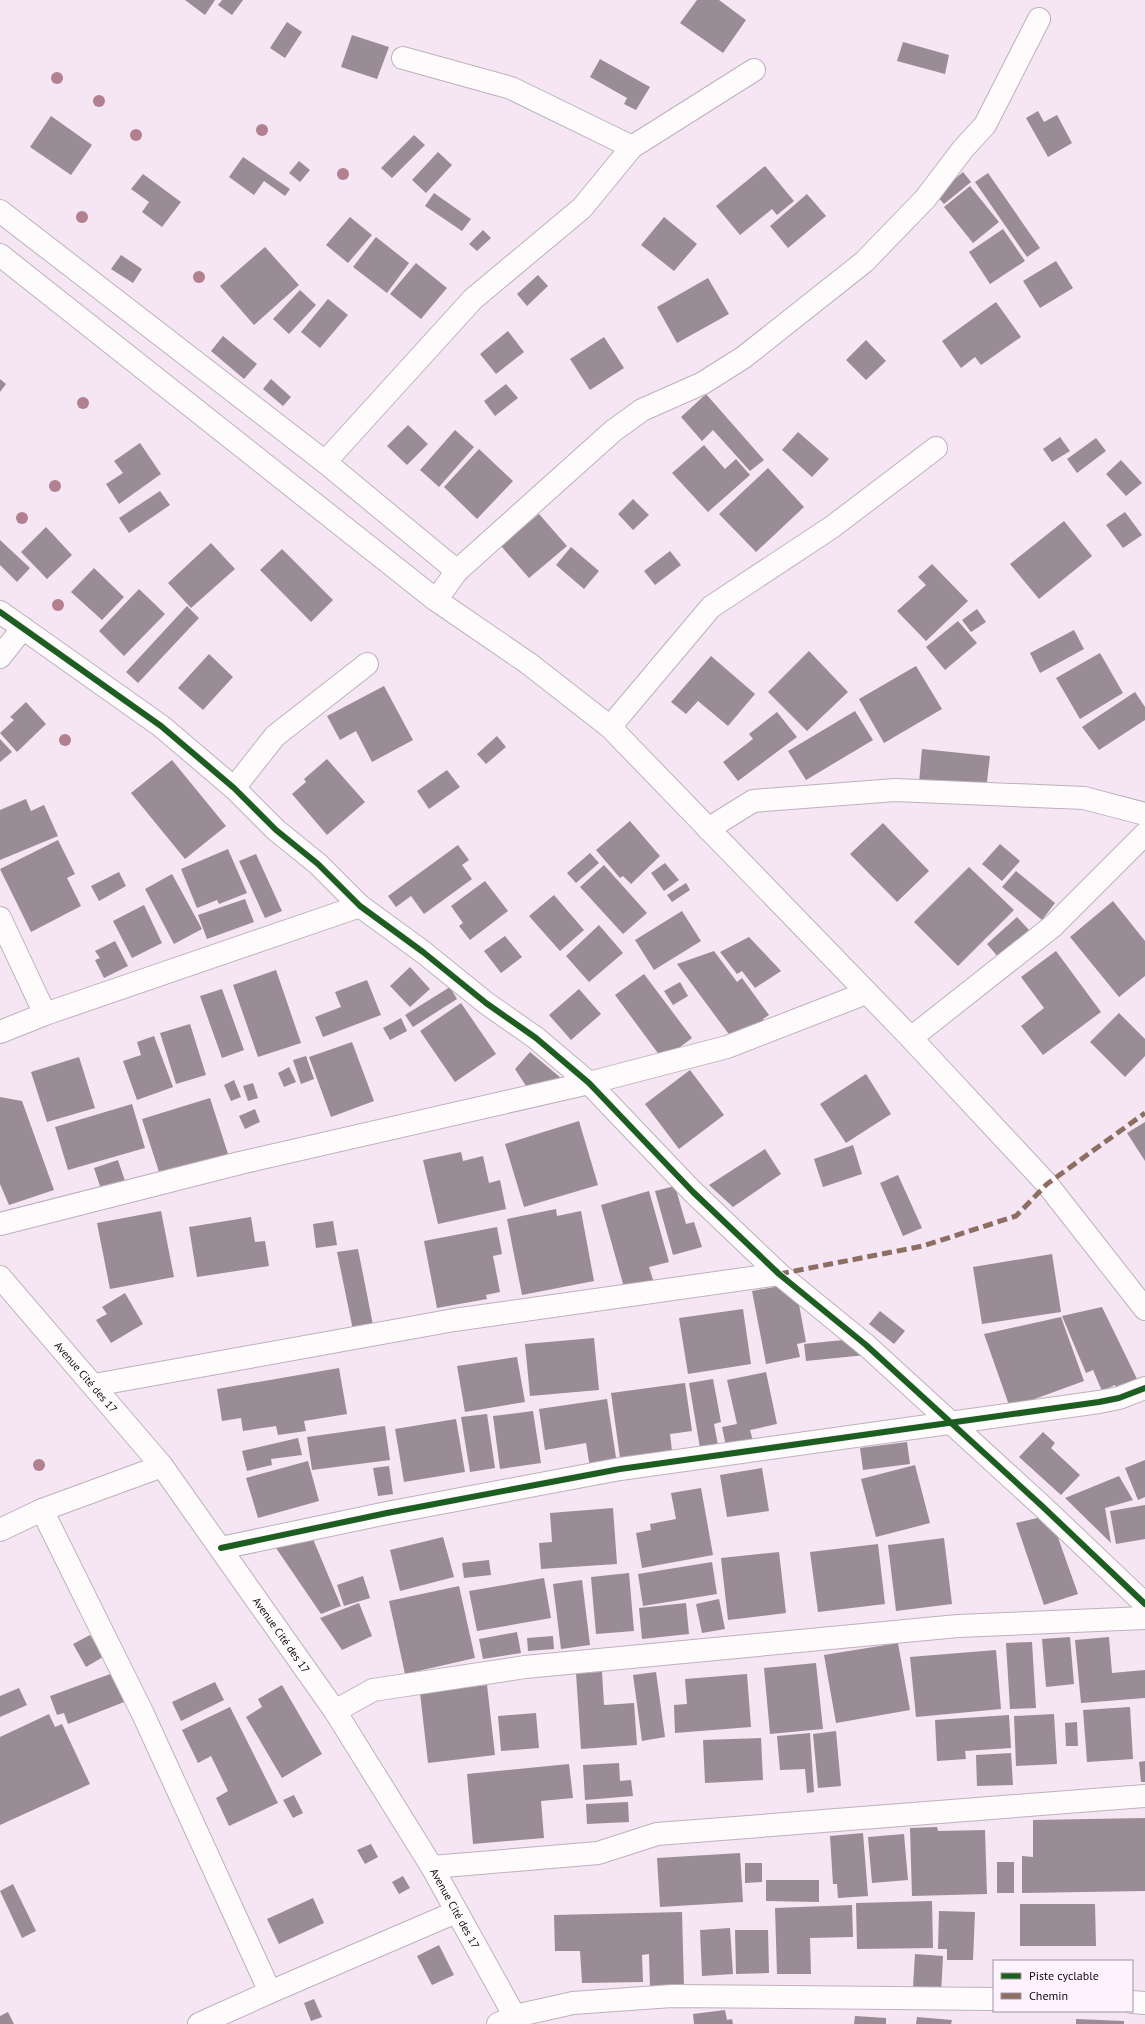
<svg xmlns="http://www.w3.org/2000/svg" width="1145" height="2024" font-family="'PT Sans',sans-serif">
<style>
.building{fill:#998c94}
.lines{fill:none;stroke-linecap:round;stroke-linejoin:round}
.minor-casing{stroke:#beb1bc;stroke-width:24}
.major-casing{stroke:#beb1bc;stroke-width:24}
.minor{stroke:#fefbfd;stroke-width:22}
.major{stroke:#fefbfd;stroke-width:22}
.quiet{stroke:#8d6e63;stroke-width:5;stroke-dasharray:10 5;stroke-linecap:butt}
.cycleway-casing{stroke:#fef3fc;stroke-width:8}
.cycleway{stroke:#1b5e20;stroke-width:6}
.tree{fill:#b27f8e}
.labels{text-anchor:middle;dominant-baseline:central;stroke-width:4;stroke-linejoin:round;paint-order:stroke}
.street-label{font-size:11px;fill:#120910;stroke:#fef3fc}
</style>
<rect width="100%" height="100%" fill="#f6e5f2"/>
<path class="building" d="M185,0h30l-10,15z
M222,0h21l-11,15 -14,-10z
M697,0h22l27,20 -23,33 -43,-30z
M287,22l15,10 -17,26 -15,-10z
M352,35l37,12 -12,32 -36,-12z
M903,42l46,13 -4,19 -48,-13z
M600,59l50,28 -14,23 -12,-6 3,-6 -37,-21z
M1038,111l6,11 13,-7 15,28 -24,14 -22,-39z
M51,116l41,29 -21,30 -41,-28z
M414,135l11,10 -33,33 -11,-10z
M438,152l14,13 -26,28 -14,-13z
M243,157l47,32 -5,7 -21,-15 -10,14 -25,-18z
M299,161l11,9 -10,12 -11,-9z
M765,166l29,35 -17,14 -5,-6 -32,26 -24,-29z
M963,172l8,10 -27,22 -8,-9z
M988,173l52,75 -13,9 -52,-75z
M143,174l38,28 -19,25 -20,-15 7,-10 -18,-13z
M970,186l29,36 -26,21 -29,-36z
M434,193l37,26 -9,12 -37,-25z
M807,194l19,22 -38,32 -18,-22z
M350,217l22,18 -24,28 -22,-18z
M664,217l33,27 -23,27 -33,-26z
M1003,229l22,32 -35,23 -21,-32z
M483,230l8,8 -14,13 -8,-7z
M376,237l33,26 -22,30 -34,-26z
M265,247l34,38 -45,40 -34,-39z
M121,255l21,14 -9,14 -22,-14z
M1056,261l17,27 -33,20 -17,-27z
M416,263l31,25 -26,31 -31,-25z
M538,275l10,11 -21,20 -10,-12z
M708,278l21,36 -52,29 -20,-36z
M300,290l16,15 -27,29 -16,-15z
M328,299l20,16 -28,33 -19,-16z
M996,302l25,35 -40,28 -6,-8 -14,11 -19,-27z
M508,331l16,21 -28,22 -16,-20z
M223,336l34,28 -13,15 -33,-28z
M604,337l20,31 -34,22 -20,-31z
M866,340l20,21 -20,19 -20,-20z
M0,379l6,5 -6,8z
M271,379l20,18 -8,9 -20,-17z
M506,384l12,14 -23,18 -11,-15z
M706,394l58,66 -14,11 -37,-41 -11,11 -21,-24z
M408,425l20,19 -21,21 -20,-19z
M455,430l19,17 -35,40 -19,-17z
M798,432l31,27 -17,18 -30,-27z
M1060,437l10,14 -18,11 -9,-13z
M1096,438l10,13 -29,22 -10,-14z
M140,443l21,31 -42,30 -13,-20 17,-11 -9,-12z
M704,445l21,24 11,-10 14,16 -42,37 -36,-39z
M479,449l34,32 -36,38 -33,-32z
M1121,460l21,23 -16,13 -20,-22z
M768,468l36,39 -48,45 -37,-38z
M160,491l10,14 -41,28 -10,-15z
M633,499l16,16 -16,15 -15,-16z
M1125,512l17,23 -19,13 -17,-23z
M539,514l28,32 -38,32 -28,-32z
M1064,521l28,35 -53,43 -29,-35z
M46,527l26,28 -25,24 -26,-27z
M0,540l30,28 -13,14 -17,-17z
M211,543l24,26 -44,39 -23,-25z
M571,547l28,24 -15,18 -28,-24z
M282,549l51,51 -22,22 -51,-52z
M670,551l11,14 -26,20 -11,-14z
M932,564l36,37 -42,40 -29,-30 29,-26 -8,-8z
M94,568l30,29 -22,23 -31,-28z
M139,589l26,25 -41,42 -25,-25z
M187,606l12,12 -61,65 -12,-11z
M977,609l9,13 -15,10 -9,-12z
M958,621l19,22 -32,27 -19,-23z
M1074,630l10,19 -44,24 -10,-20z
M809,651l39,41 -41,39 -39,-39z
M1100,653l23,40 -43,26 -24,-41z
M209,654l24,23 -30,33 -25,-22z
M711,656l44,38 -27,32 -30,-25 -12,13 -15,-12z
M916,666l26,43 -58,34 -25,-44z
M384,686l29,54 -41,22 -16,-31 -16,9 -13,-24z
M1135,692l10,15v13l-46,30 -17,-23z
M26,702l20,22 -29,28 -17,-19 14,-13 -4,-3z
M855,711l18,29 -67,40 -18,-29z
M777,712l20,25 -59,44 -15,-19 30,-23 -4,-5z
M497,736l9,11 -20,17 -9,-10z
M0,739l12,13 -12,10z
M922,749l68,7 -4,34 -67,-7z
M327,759l38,43 -38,33 -35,-41 14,-12 -2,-3z
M172,760l54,66 -41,33 -54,-66z
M447,770l13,17 -31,22 -12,-18z
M26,799l5,12 13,-6 14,31 -58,24v-50z
M630,821l30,35 -29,28 -8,-8 -3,2 -24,-28z
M883,823l46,48 -32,31 -47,-48z
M58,840l17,34 -8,4 14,28 -50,26 -31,-63z
M1000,844l20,17 -18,20 -20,-17z
M458,845l11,15 -7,5 10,14 -48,35 -13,-18 -15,11 -8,-11z
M228,849l19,44 -28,11 -2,-4 -20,8 -16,-39z
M590,853l9,10 -23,20 -9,-10z
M256,854l26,57 -17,7 -26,-57z
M665,863l14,17 -15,11 -13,-18z
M604,865l43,48 -24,21 -43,-47z
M969,867l45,43 -56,56 -44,-44z
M1016,871l39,32 -13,17 -40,-33z
M119,872l7,14 -27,15 -8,-15z
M172,874l30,55 -28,15 -29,-55z
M485,881l23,30 -38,29 -11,-14 4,-3 -12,-17z
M686,883l4,7 -18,12 -5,-7z
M554,895l30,35 -24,21 -31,-35z
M245,899l9,23 -47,17 -9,-24z
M1113,901l32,40v35l-26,21 -49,-60z
M144,905l18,38 -30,15 -19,-37z
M682,911l19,30 -47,29 -19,-30z
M1017,917l12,13 -30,28 -12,-14z
M599,925l24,28 -34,29 -23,-26z
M505,936l17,21 -21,16 -17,-22z
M749,937l32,34 -26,17 -13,-17 -5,3 -17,-22z
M115,941l13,25 -24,12 -9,-18 5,-2 -5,-7z
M714,951l23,31 5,-4 27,37 -6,4 3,7 -35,11 -54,-73z
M1056,951l45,61 -58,43 -22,-29 23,-18 -23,-31z
M410,967l20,22 -20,18 -20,-21z
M276,970l25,73 -43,14 -25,-72z
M644,974l48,64 -29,22 -48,-65z
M367,980l14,35 -58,22 -8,-20 26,-10 -6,-15z
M680,982l8,14 -15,9 -9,-14z
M450,987l7,12 -44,28 -8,-12z
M222,989l22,61 -22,8 -22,-62z
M579,989l22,25 -30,26 -22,-25z
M461,1003l35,51 -41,28 -35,-51z
M1119,1013l26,26v17l-20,21 -35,-35z
M401,1018l6,13 -17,9 -7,-12z
M190,1024l16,51 -30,9 -16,-51z
M154,1036l19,51 -36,13 -14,-39 18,-6 -4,-13z
M352,1042l22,59 -43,16 -22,-60z
M530,1052l31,26 -33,11 -13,-20z
M306,1056l8,23 -13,5 -8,-24z
M79,1057l16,51 -48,14 -16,-50z
M289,1067l7,15 -12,5 -6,-14z
M690,1070l34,45 -45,34 -34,-45z
M866,1074l25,40 -45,29 -26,-39z
M234,1080l7,17 -10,4 -7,-16z
M253,1083l5,15 -10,3 -5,-15z
M0,1097l22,4 32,89 -45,15 -9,-21z
M210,1098l18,56 -68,21 -18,-56z
M132,1104l13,44 -77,22 -13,-43z
M255,1109l5,13 -15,7 -6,-13z
M579,1121l19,64 -74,22 -19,-63z
M1145,1122v39l-18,-28z
M853,1145l9,29 -39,13 -9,-28z
M765,1149l16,25 -48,33 -24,-22z
M461,1152l2,9 20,-5 6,27 11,-3 6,29 -68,15 -15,-64z
M118,1160l9,27 -24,8 -9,-27z
M898,1175l24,53 -19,8 -23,-53z
M675,1186l11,38 8,-2 8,25 -29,8 -18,-64z
M649,1191l20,71 -20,5 5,16 -29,8 -24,-86z
M556,1209l1,7 24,-5 13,70 -72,14 -15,-76z
M161,1211l13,66 -64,12 -13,-66z
M251,1217l4,25 10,-1 4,25 -72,11 -8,-50z
M333,1221l4,24 -21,3 -3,-24z
M497,1227l5,27 -9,2 7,36 -14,3 1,4 -50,9 -13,-67z
M358,1249l15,76 -20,5 -16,-78z
M1052,1254l9,58 -79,12 -9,-57z
M785,1285l2,11 10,-2 9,48 -9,2 3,13 -34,7 -14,-73z
M125,1293l18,31 -32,19 -15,-23 11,-6 -5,-7z
M1102,1307l37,76 -21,10 -3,-8 -13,6 -9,-21 -7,3 -24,-57z
M743,1309l8,55 -63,10 -9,-56z
M880,1311l25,20 -11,13 -25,-20z
M1061,1317l23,64 -74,27 -26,-74z
M594,1338l5,52 -69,6 -5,-52z
M853,1339l13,16 -60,6 -2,-17z
M517,1357l8,45 -60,10 -8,-46z
M339,1368l8,46 -43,7 2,10 -28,4 -2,-9 -33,5 -2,-13 -19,3 -5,-32z
M766,1372l11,52 -27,6 3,11 -27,5 -4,-19 15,-3 -10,-44z
M713,1379l8,43 -7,2 4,21 -18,3 -11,-65z
M685,1383l7,48 -22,3 2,17 -52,7 -9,-65z
M607,1399l10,65 -27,4 -4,-25 -41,7 -6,-41z
M533,1411l8,52 -41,6 -7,-53z
M487,1414l8,54 -25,4 -9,-55z
M456,1419l9,53 -61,10 -9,-53z
M385,1426l5,34 -78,10 -5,-33z
M1043,1432l12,11 -4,5 29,27 -19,20 -42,-38z
M298,1438l4,17 -31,4 1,6 -25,6 -5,-20z
M907,1442l3,22 -47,6 -3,-22z
M1145,1460v37l-7,3 -13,-32z
M308,1461l11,40 -61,17 -12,-40z
M915,1465l15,58 -54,14 -15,-58z
M389,1466l4,28 -15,2 -5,-28z
M762,1468l7,43 -42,6 -7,-42z
M1119,1476l14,24 -28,8 6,35 -46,-45z
M701,1488l12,67 -71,13 -6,-35 15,-3 -1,-6 26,-5 -5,-26z
M1145,1505v34l-29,5 -6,-33z
M613,1508l4,56 -76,5 -2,-26 13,-1 -2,-29z
M1050,1515l28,79 -34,11 -28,-82z
M443,1537l11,40 -54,14 -10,-41z
M944,1538l8,66 -56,7 -8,-66z
M313,1539l28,67 -20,8 -45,-66z
M878,1544l7,60 -67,8 -8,-60z
M779,1552l7,61 -58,7 -7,-62z
M489,1560l2,15 -27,3 -2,-15z
M712,1562l5,32 -74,12 -5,-32z
M629,1573l5,58 -38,3 -5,-57z
M363,1576l7,22 -26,8 -7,-21z
M544,1578l7,40 -74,13 -8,-40z
M582,1580l8,65 -29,4 -8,-65z
M459,1586l16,72 -70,16 -16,-73z
M719,1599l6,30 -23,4 -6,-29z
M359,1603l13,33 -30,14 -22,-32z
M686,1603l3,31 -47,5 -3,-31z
M517,1632l4,21 -38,6 -4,-20z
M90,1635l13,22 -17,10 -13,-23z
M553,1636l1,13 -26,2 -1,-13z
M1070,1637l4,47 -28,3 -4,-48z
M1109,1637l3,36 33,-3v28l-64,5 -6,-63z
M1032,1642l4,66 -26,1 -4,-66z
M898,1643l12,67 -74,13 -12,-68z
M996,1650l5,59 -85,8 -6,-60z
M816,1663l7,66 -53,5 -6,-66z
M602,1672l2,33 30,-2 3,42 -56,4 -5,-76z
M656,1672l9,65 -23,4 -9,-66z
M113,1673l11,29 -56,22 -4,-11 -7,2 -7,-19z
M747,1674l4,53 -76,6 -1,-28 13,-1 -2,-25z
M215,1682l9,18 -43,21 -9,-19z
M282,1685l40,69 -40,24 -36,-61 16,-10 -4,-8z
M487,1685l8,70 -67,8 -8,-70z
M19,1688l8,17 -27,12v-21z
M230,1707l48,96 -49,23 -13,-28 12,-7 -17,-35 -13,7 -16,-33z
M1130,1707l3,52 -46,3 -4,-52z
M536,1713l3,35 -38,3 -3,-35z
M49,1714l6,13 7,-3 28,60 -90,41v-88z
M1054,1714l3,50 -41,2 -2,-50z
M1009,1715l2,33 -46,3 1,8 -29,2 -2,-41z
M1077,1722l1,24h-12l-1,-23z
M836,1731l5,55 -23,2 -5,-54z
M810,1733l4,59 -7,1 -2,-24 -25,1 -3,-34z
M761,1738l2,42 -58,3 -2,-43z
M1011,1753l2,32 -36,1 -1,-31z
M1145,1761v21h-4l-2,-20z
M619,1763l1,18 11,-1 2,16 -48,4 -2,-35z
M569,1764l4,34 -32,3 3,37 -71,6 -6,-70z
M294,1795l9,18 -10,5 -10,-18z
M628,1802l1,20 -42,2 -1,-20z
M1145,1818v73l-123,2v-37l11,1v-37z
M937,1827l1,4 47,-1 2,64 -75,2 -2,-68z
M863,1833l5,63 -30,2 -1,-14h-4l-3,-48z
M904,1834l4,46 -36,3 -4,-46z
M371,1844l7,13 -13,7 -8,-14z
M740,1853l3,49 -83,5 -3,-49z
M997,1862h17v31h-17z
M745,1863h17v19l-17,1z
M403,1876l7,12 -11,6 -7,-12z
M766,1880h53v22l-53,-1z
M13,1884l23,47 -14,7 -22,-47z
M313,1898l11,25 -45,21 -12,-25z
M932,1901l1,47 -76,1 -1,-46z
M1020,1904h75l1,42h-76z
M852,1905l1,32 -43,1 1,36h-34l-2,-66z
M939,1911l36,1 -2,48h-26v-11h-9z
M682,1912l2,75 -34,1 -1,-34 -7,1 1,27 -61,1 -2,-32h-25l-1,-36z
M730,1928l3,46 -31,2 -2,-46z
M735,1930h33l1,43 -33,1z
M439,1945l15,30 -22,10 -15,-29z
M915,1954l28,2 -2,38 -28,-7z
M314,1999l8,18 -11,4 -7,-18z
M725,2010l2,10 5,-1 1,5h-39l-1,-10z
M8,2012l6,12h-14v-8z
M855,2016l31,2v6h-32z
M917,2017l35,3 -1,4h-35z
M1076,2019l48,2v3h-48z"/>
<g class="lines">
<g class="minor-casing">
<g id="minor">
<path d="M403,58l108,30 121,59"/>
<path d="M0,211l325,251 132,109"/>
<path d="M325,462l148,-163 109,-91 50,-61 122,-77"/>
<path d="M436,600l21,-29 156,-140 29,-21 61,-27 41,-26 120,-95 61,-63 38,-50 22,-24 54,-106"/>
<path d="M0,612l161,114 73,62 42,42 42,34 42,42 63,46 63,51 50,35 53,45 104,109 86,82 87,71 176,161 103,98"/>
<path d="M0,657l23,-29"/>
<path d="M610,727l101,-120 121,-80 104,-79"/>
<path d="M234,788l41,-52 92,-72"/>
<path d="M708,829l45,-28 142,-11 189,8 61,16"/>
<path d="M0,918l45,96"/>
<path d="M0,1032l45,-18 315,-108"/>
<path d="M911,1038l142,-112 92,-92"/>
<path d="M0,1224l240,-61 349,-80 138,-36 139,-54"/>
<path id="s1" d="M0,1277l162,189 173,245 97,156 87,157"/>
<path d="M94,1385l360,-65 325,-46"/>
<path d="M42,1510l101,204 127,278 186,-80"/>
<path d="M0,1530l42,-20 120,-44"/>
<path d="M221,1548l166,-35 233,-44 479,-67 20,-4 26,-10"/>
<path d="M335,1711l38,-21 152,-23 433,-41 187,-8"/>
<path d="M432,1867l166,-14 59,-19 488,-38"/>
<path d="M1132,2002l13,1"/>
<path d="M199,2024l71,-32"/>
<path d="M498,2024l17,-8 58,-13 99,-7 322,3"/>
</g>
</g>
<g class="major-casing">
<path id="major" d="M0,255l436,345 92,63 82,64 301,311 136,146 98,125"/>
</g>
<use href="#minor" class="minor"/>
<use href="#major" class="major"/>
<path class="quiet" d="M779,1274l144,-28 93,-30 31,-32 98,-71"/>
<g class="cycleway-casing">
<path id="cycleway" d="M0,612l161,114 73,62 42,42 42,34 42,42 63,46 63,51 50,35 53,45 104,109 86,82 87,71 176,161 103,98
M221,1548l166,-35 233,-44 479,-67 20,-4 26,-10"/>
</g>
<use href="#cycleway" class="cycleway"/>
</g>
<g class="tree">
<circle cx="57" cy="78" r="6"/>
<circle cx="99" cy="101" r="6"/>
<circle cx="262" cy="130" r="6"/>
<circle cx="136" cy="135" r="6"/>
<circle cx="343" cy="174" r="6"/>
<circle cx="82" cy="217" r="6"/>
<circle cx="199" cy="277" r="6"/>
<circle cx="83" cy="403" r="6"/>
<circle cx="55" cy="486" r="6"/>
<circle cx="22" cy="518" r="6"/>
<circle cx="58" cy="605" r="6"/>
<circle cx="65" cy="740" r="6"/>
<circle cx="39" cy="1465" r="6"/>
</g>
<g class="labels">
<g class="street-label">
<text stroke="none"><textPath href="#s1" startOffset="132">Avenue Cité des 17</textPath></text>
<text stroke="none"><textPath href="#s1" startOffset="456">Avenue Cité des 17</textPath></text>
<text stroke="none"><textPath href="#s1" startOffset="780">Avenue Cité des 17</textPath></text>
</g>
</g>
<rect x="993" y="1960" width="140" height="52" fill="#fef3fc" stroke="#a0959e"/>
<rect x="1001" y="1973" width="20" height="6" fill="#1b5e20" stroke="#a0959e"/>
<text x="1029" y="1980" font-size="12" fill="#120910">Piste cyclable</text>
<rect x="1001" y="1993" width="20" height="6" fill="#8d6e63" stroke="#a0959e"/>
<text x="1029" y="2000" font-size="12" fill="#120910">Chemin</text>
</svg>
